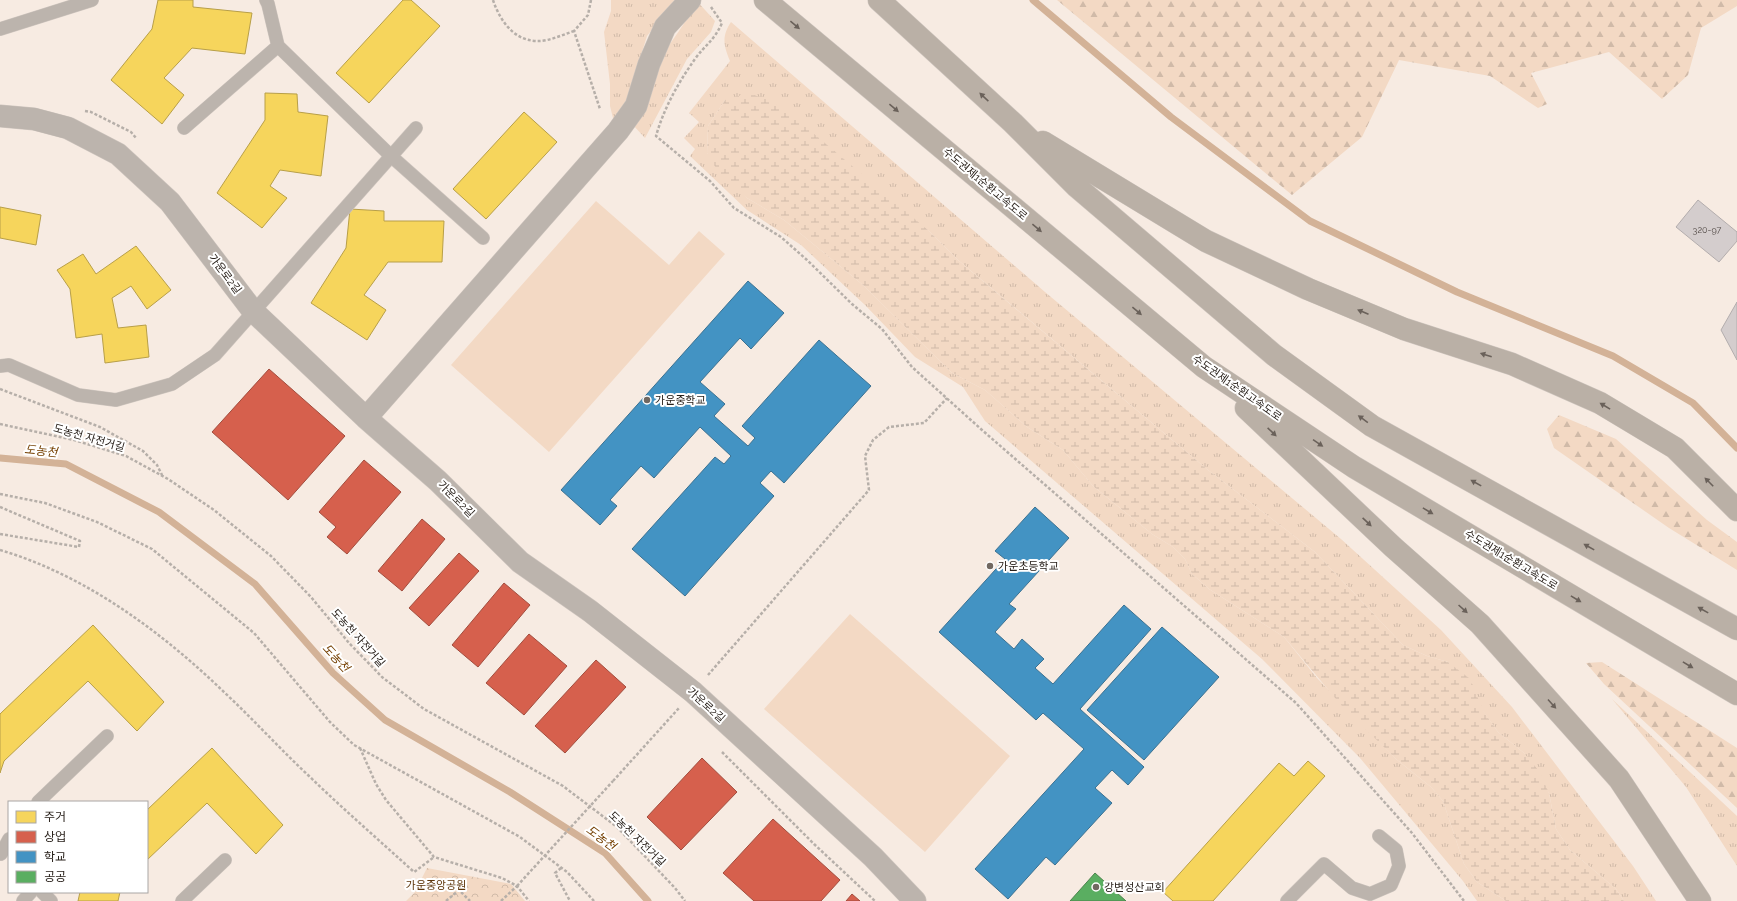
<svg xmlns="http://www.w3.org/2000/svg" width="1737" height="901" font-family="Raleway,'Noto Sans KR',sans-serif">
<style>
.grass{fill:url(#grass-tufts)}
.forest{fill:url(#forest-firs)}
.wetland{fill:url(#wetland-marsh)}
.park{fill:url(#park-crowns)}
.pitch{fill:#f3d9c4}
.homes{fill:#f6d55c;stroke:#b89f48}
.shops{fill:#d6604d;stroke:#a24d3e}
.schools{fill:#4393c3;stroke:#3b7191}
.public{fill:#5aae61;stroke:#4b844c}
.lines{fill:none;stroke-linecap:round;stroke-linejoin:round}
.stream{stroke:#d3b297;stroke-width:7}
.building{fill:#d4cdcd;stroke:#b3adad}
.lane-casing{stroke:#d0c7c0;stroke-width:14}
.street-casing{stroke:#d0c7c0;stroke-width:23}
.highway-casing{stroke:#d0c7c0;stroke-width:23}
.path{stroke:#b6afa9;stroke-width:2.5;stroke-dasharray:3 2;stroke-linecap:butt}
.lane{stroke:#bcb4ad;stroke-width:13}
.street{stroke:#bcb4ad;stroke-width:22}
.highway{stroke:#bab0a6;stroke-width:22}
.path-bridge{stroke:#b6afa9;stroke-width:2.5;stroke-dasharray:3 2;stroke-linecap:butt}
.oneway{fill:#6a615a}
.poi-dot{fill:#716861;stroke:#fff;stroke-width:1.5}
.labels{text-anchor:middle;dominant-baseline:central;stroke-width:4;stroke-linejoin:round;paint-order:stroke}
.number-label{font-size:9px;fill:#544c48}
.street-label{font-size:11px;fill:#29211b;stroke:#fff}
.poi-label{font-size:11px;fill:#29211b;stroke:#fff;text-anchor:start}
.park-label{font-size:11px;fill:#5d350a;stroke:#fff}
.water-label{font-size:12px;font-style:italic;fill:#743f00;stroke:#fff}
</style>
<defs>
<pattern id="grass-tufts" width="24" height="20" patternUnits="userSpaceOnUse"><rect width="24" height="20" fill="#f3d9c4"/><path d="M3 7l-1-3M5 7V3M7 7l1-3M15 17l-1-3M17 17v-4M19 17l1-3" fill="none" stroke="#d0baa8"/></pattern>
<pattern id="forest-firs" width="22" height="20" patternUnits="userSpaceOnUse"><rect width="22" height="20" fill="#f3d9c4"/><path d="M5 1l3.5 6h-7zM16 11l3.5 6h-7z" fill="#d0baa8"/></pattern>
<pattern id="wetland-marsh" width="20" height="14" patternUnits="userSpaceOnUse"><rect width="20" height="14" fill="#f3d9c4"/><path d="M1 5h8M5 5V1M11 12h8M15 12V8" fill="none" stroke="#d0baa8"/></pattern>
<pattern id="park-crowns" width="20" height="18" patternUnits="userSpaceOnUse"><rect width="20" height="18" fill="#f3d9c4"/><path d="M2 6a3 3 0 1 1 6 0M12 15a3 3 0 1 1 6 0" fill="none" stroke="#d0baa8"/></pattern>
</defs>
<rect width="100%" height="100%" fill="#f7ebe2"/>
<path class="grass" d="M611,0h65l-29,36 -22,70 -11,16 -4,-16v-22l-6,-52 7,-21z
M696,0l19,21 -4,11 -24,27 -42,79 -13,-14c8,-20 15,-41 25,-60 12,-22 31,-41 39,-64z
M731,22l314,270 296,247 100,91 71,77 121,159 23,35h-32l-8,-12 -46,-39 -14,-21 -7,-36 -25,-40 -26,-21 -50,-70 -21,-6 -24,-11 -88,-93 -107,-82 -250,-210 -29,-29 -204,-131 -17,26 -1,27 40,45 37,22 79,65 89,88 33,17 42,37 36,23 30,36 59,48 21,13 12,12 7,15 17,15 75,48 33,41 79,81 35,28 12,14 21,63 13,18 29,19h-29l-14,-20 -103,-123 -98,-99 -277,-238 -22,-34 -48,-30 -50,-52 -64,-60 -54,-35 -57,-54 5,-7 -11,-11 15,-16 -10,-9 41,-52c-6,-15 -9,-24 1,-39z
M1612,699l125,117v50l-51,-79z"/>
<path class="forest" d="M1057,0h680v6l-36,22 -13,47 -26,24 -53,-47 -78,21 16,31 -9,4 -48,-32 -91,-16 -37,77 -70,58z
M1559,415l57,24 91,81 30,22v28l-68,-42 -115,-80 -7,-19z
M1602,662l135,86v60l-133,-124 -18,-21z"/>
<path class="wetland" d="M748,93l26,9 32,25 123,104 29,29 64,54 186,156 107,82 88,93 24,11 21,6 21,16 15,34 14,20 26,21 15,18 10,22 7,36 14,21 46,39 8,12h-118l-29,-19 -13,-18 -21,-63 -12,-14 -35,-28 -55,-54 -57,-68 -75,-48 -17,-15 -7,-15 -12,-12 -21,-13 -59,-48 -30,-36 -36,-23 -42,-37 -33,-17 -89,-88 -79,-65 -37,-22 -27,-23 -13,-22 1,-27 17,-26z"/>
<path class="park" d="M427,868l84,16 14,17h-119l9,-9z"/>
<path class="pitch" d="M596,201l73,64 30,-34 26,23 -176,198 -98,-87z
M850,614l160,142 -85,96 -161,-143z"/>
<path class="homes" d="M158,0h35v7l59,6 -7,41 -53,-6 -28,30 20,17 -22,29 -51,-44 41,-51z
M403,0h8l29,26 -71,77 -33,-30z
M265,93l32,1 1,18 30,4 -7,60 -41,-6 -10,16 17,12 -25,30 -45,-35 48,-73z
M524,112l33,30 -71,77 -33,-30z
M0,207l41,8 -5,30 -36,-7z
M350,209l34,2v10h60l-2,41h-54l-24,33 22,15 -19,30 -56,-37 35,-55z
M136,246l35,44 -24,19 -16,-23 -19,12 6,30 28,-3 3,32 -44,6 -3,-29 -26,4 -6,-49 -13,-19 26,-16 13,20z
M93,625l71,77 -27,29 -49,-50 -84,80 -4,12v-59z
M212,748l71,77 -27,29 -49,-51 -60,57v-50z
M1308,761l17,15 -112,125h-40l-10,-9 116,-129 15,13z
M80,892h40l-2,9h-40z"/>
<path class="shops" d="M269,369l76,67 -57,64 -76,-68z
M364,460l37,32 -54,62 -20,-17 9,-10 -17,-15z
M422,519l23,20 -43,52 -24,-20z
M459,553l20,18 -50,55 -20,-18z
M504,583l26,22 -52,62 -26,-22z
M529,634l38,32 -43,49 -38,-32z
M596,660l30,27 -61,66 -30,-27z
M702,758l35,34 -56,58 -34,-33z
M773,819l67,61 -19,21h-67l-31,-28z
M852,894l8,7h-14z"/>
<path class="schools" d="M748,281l36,32 -33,36 -11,-11 -40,44 25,22 -11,12 34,30 7,-8 -13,-12 77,-86 52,46 -87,97 -13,-12 -11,12 14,13 -89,100 -53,-47 83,-92 9,7 7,-8 -31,-29 -46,51 -13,-12 -31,34 7,6 -17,19 -39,-35z
M1035,507l34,31 -60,66 7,5 -21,23 19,17 8,-10 22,20 -9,9 18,16 71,-79 27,24 -71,80 64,58 -16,18 -16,-15 -17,18 17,15 -57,62 -9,-8 -38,42 -33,-30 109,-120 -41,-36 -7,7 -97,-88 66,-73 -10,-8z
M1162,627l57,50 -75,83 -57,-50z"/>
<path class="public" d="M1095,873l31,28h-56z"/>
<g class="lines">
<path class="stream" d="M1033,0l138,117 139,104 147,71 156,64 80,47 44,45
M0,458l66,6 93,48 96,72 78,89 52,47 125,72 95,61 43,48"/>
</g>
<path class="building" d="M1698,200l39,32v9l-18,21 -43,-35z
M1737,302v58l-16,-30z"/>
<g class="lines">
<g class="lane-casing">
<path id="lane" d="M266,0l2,4 10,42 113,110 92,82
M0,29l92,-29
M184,128l94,-82
M0,366l9,-1 69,30 38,5 56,-16 43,-29 201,-227
M38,802l69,-66
M1,854l8,-15
M42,892l9,9
M23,901l8,-9
M182,901l43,-41
M1287,901l37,-37 28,24 18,6 21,-9 8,-19 -3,-16 -17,-14"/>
</g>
<g class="street-casing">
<path id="street" d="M0,116l34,3 34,9 50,26 52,48 83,109 113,107 72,63 82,81 70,49 103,81 180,165 42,44
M366,418l252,-287 18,-25 13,-42 16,-37 25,-27"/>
</g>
<g class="highway-casing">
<path id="highway" d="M765,0l439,367 150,100 383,227
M879,0l134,123 64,64 197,168 98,71 365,203
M1043,142l163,99 102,48 96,40 108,35 88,39 75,45 62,62
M1246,408l147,139 87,77 139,155 81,122"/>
</g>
<path class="path" d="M493,0c8,24 25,46 54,40 9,-2 18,-6 27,-9
M591,0l-3,15 -14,16 26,78
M711,7l11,16c-8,18 -17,22 -27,36 -17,24 -31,49 -39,77l54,45 24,27 47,29 26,23 45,44 30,25 30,38 70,63 314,273 116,130 52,68
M85,111l6,1 40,20 5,6
M0,389l100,38 43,24 14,14 5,10
M0,424l74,16 52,16 42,23 46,31 57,46 40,41 38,46 33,34 42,32 139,77 54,41 58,61 10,13
M0,494l45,9 52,19 55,27 102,84 76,89 24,23 166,92 47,35 27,29
M0,507l80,34 -1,6 -79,-13
M0,550c85,25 162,82 225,143 29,27 55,56 84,83 34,33 70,64 105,96l20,-15
M708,675l161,-185 -4,-34 8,-16 16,-13 35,-4 23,-25
M360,748l16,36 10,16 48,57 68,21 15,8 12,15
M722,752l92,92 61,57
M613,781l66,-73
M561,868l-6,5 15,28
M446,901l13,-11 11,11
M501,901l16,-15"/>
<use href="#lane" class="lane"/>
<use href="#street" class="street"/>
<use href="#highway" class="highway"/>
<path class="path-bridge" d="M517,886l96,-105"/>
</g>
<defs><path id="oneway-solid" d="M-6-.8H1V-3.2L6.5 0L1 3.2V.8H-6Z"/></defs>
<g class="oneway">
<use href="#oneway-solid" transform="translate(795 25) rotate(40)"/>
<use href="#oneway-solid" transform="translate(984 97) rotate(-137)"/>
<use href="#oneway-solid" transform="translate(894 108) rotate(40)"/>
<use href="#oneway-solid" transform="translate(1037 228) rotate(40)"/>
<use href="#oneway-solid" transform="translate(1137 311) rotate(40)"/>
<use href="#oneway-solid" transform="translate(1363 312) rotate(-157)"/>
<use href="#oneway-solid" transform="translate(1486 355) rotate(-162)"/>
<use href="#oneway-solid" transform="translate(1605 406) rotate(-149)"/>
<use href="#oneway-solid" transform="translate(1363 419) rotate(-144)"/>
<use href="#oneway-solid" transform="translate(1272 432) rotate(43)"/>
<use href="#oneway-solid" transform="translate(1318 443) rotate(34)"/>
<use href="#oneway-solid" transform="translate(1709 482) rotate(-135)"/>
<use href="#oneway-solid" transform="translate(1476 483) rotate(-151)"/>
<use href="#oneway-solid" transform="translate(1428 511) rotate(31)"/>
<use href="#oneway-solid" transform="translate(1367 522) rotate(43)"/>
<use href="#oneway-solid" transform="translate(1589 547) rotate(-151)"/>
<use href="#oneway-solid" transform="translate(1576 599) rotate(31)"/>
<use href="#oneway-solid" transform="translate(1463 609) rotate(42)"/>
<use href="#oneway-solid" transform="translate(1703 610) rotate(-151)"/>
<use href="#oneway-solid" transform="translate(1688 665) rotate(31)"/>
<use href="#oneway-solid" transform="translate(1552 704) rotate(48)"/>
</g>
<g class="poi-dot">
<circle cx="647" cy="400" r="4"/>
<circle cx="990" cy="566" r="4"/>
<circle cx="1096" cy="887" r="4"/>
</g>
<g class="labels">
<g class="number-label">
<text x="1707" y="230">320-97</text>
</g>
<g class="street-label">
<text transform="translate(985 184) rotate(40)">수도권제1순환고속도로</text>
<text transform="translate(225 274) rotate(53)">가운로2길</text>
<text transform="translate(1237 388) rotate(35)">수도권제1순환고속도로</text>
<text transform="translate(89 438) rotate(16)">도농천 자전거길</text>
<text transform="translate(456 499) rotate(45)">가운로2길</text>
<text transform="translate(1511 560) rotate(31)">수도권제1순환고속도로</text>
<text transform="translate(358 638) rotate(48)">도농천 자전거길</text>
<text transform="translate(706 705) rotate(42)">가운로2길</text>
<text transform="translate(637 839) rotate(44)">도농천 자전거길</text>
</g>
<g class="poi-label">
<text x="655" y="400">가운중학교</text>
<text x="998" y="566">가운초등학교</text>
<text x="1104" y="887">강변성산교회</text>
</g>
<g class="park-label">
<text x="436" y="885">가운중앙공원</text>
</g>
<g class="water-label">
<text transform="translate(41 451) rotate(6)">도농천</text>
<text transform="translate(336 658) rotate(47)">도농천</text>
<text transform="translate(601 838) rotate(36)">도농천</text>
</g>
</g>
<rect x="8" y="801" width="140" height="92" fill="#ffffff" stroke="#a9a6a4"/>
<rect x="16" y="811" width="20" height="12" fill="#f6d55c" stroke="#a9a6a4"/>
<text x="44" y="821" font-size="12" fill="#29211b">주거</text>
<rect x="16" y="831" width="20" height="12" fill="#d6604d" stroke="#a9a6a4"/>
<text x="44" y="841" font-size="12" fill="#29211b">상업</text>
<rect x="16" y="851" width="20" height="12" fill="#4393c3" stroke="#a9a6a4"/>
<text x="44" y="861" font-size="12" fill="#29211b">학교</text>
<rect x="16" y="871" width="20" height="12" fill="#5aae61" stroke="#a9a6a4"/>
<text x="44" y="881" font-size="12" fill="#29211b">공공</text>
</svg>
